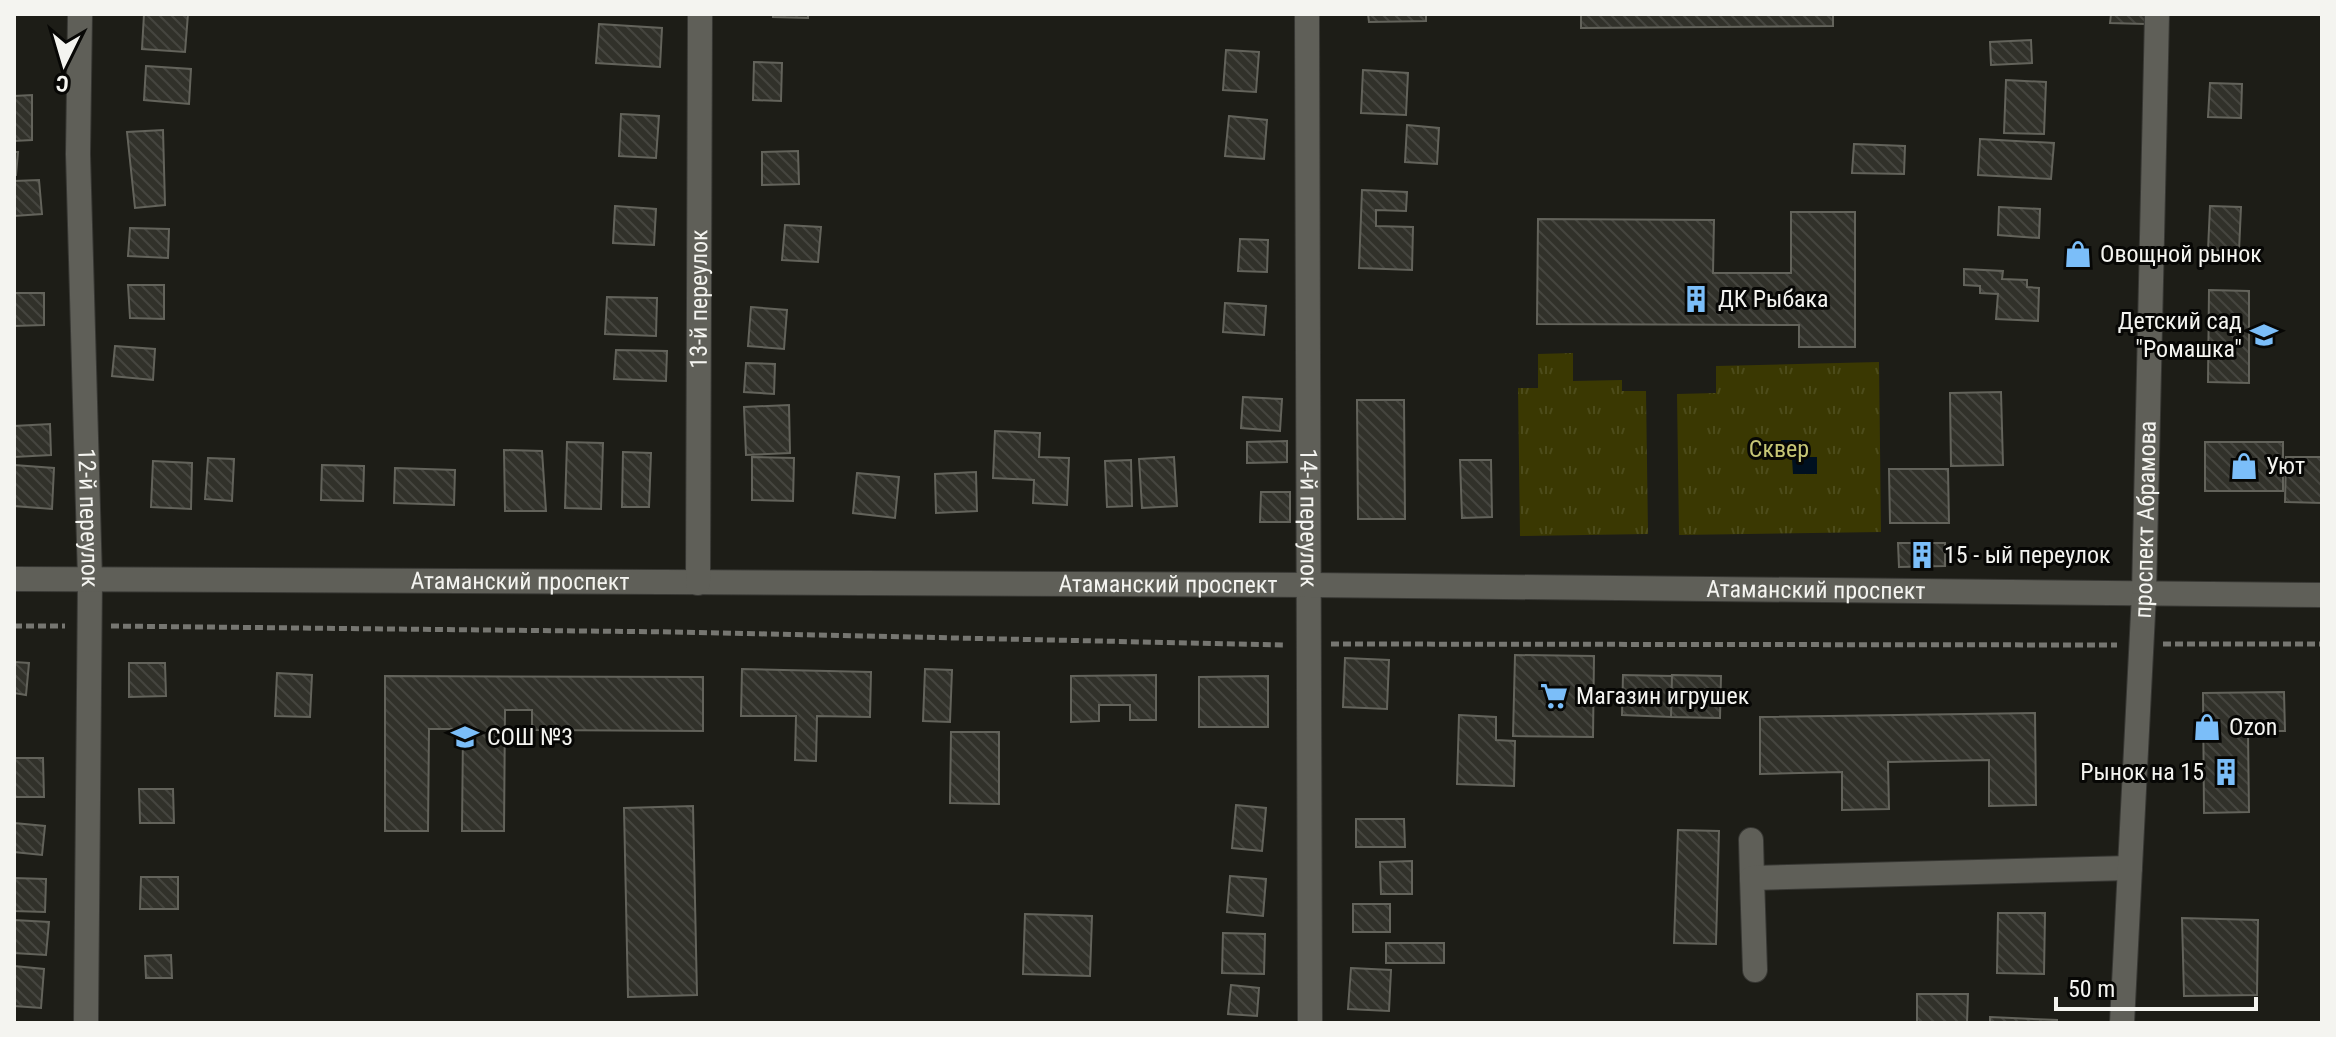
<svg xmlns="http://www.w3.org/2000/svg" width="2336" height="1037" font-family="'Roboto Condensed',sans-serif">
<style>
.grass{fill:url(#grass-tufts)}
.water{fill:#001020}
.building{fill:url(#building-back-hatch);stroke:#63635b;stroke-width:2}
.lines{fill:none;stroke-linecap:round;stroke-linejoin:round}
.minor-casing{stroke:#373733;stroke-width:26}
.path{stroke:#767671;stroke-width:5;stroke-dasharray:8 4;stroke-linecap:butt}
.minor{stroke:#5f5f58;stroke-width:24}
.labels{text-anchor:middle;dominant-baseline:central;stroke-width:6;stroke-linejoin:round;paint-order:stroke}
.poi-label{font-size:24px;fill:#f4f4f0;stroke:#070705;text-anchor:start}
.street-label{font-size:24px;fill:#f4f4f0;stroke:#070705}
.park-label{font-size:24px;fill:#c7c676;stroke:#070705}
</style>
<defs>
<pattern id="grass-tufts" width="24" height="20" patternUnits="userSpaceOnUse" patternTransform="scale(2)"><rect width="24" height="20" fill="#3a3802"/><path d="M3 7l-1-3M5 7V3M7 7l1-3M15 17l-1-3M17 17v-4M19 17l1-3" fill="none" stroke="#4d4c1b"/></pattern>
<pattern id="building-back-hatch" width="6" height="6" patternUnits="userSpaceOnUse" patternTransform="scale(2)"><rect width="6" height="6" fill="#31312a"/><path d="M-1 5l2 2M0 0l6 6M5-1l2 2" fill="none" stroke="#45453f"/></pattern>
</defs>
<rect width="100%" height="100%" fill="#1d1d17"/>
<path class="grass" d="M1573,353v28l49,-1v11h24l2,143 -128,2 -2,-148h20v-34z
M1879,362l2,170 -202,3 -2,-141 39,-1v-27z"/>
<path class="water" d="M1781,440h21v17h15v17h-24l-1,-16h-11z"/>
<path class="building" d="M144,14h44l-3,38 -43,-3z
M773,14h35v4l-35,-1z
M1368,14h58v7l-57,1z
M1581,14h252v12l-252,2z
M2111,14h35l-1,10 -35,-1z
M599,24l63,4 -2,39 -64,-4z
M2031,40l1,23 -41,2 -1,-23z
M1226,50l33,2 -3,40 -33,-2z
M754,62l28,1 -1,38 -28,-1z
M146,66l45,3 -2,35 -45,-4z
M1363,70l45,3 -2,42 -45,-2z
M2006,80l40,2 -2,52 -40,-1z
M2210,83l32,1 -1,34 -33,-1z
M32,95v45l-18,1v-45z
M621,114l38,2 -3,42 -37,-2z
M1229,116l38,4 -3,39 -39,-3z
M1407,125l32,3 -2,36 -32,-2z
M163,130l2,75 -30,3 -8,-76z
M1980,139l74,4 -3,36 -73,-4z
M1854,144l51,2 -1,28 -52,-1z
M798,151l1,33 -37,1v-33z
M14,152h4l-2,23h-2z
M39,180l3,34 -28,2v-35z
M1362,190l45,2 -1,19 -30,-1v16l37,1 -1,43 -53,-2z
M615,206l41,3 -2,36 -41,-2z
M2210,206l31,1 -2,44 -31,-1z
M1999,207l41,2 -1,29 -41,-3z
M1791,212h64v135h-56v-22l-262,-1 1,-105 176,1 -1,53h78z
M785,225l36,2 -3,35 -36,-2z
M130,228l39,1 -1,29 -40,-2z
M1240,239l28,1 -1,32 -29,-1z
M1964,269l39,2 -1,8 25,1v7l12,1 -1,33 -42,-2 2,-25 -18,-1v-7l-16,-1z
M128,285h36v34l-34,-1z
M2209,290l40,1v92l-41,-1z
M14,293h30v32l-30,1z
M607,297l50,1 -1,38 -51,-2z
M1225,303l41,3 -2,29 -41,-3z
M751,307l36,3 -3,39 -36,-3z
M115,346l40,3 -2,31 -41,-4z
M616,350l51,1 -1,30 -52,-2z
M746,363l29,1 -1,30 -30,-2z
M2001,392l2,73 -52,1 -1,-73z
M1243,397l39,2 -2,32 -39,-3z
M1357,400h47l1,119h-47z
M789,405l1,48 -44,2 -2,-48z
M50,424l1,31 -37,2v-31z
M995,431l45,2 -1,24 30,1 -2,47 -34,-2 1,-23 -41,-2z
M1287,441v21l-40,1v-21z
M567,442l36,1 -2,66 -36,-1z
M2205,442h78v49h-78z
M504,450l38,1 4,60h-41z
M623,452l28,1 -2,54h-27z
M752,457l42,1 -1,43 -41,-1z
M1174,457l3,49 -35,2 -3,-49z
M2286,457h36v46l-37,-1z
M208,458l26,1 -2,42 -27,-2z
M1131,460l1,46 -25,1 -2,-46z
M1460,460h31l1,57 -30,1z
M153,461l39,2 -1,46 -40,-2z
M14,465l40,3 -2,41 -38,-3z
M322,465l42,1 -1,35 -42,-1z
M395,468l60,2 -1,35 -60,-2z
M1889,469h59l1,54h-59z
M976,472l1,39 -41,2 -1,-39z
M857,473l42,4 -4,41 -42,-5z
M1261,492h29v30h-30z
M1898,543h47v23l-46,1z
M1515,655l79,1 -1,81 -80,-1z
M1345,658l44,2 -2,49 -44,-2z
M14,662l15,1 -3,32 -12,-2z
M129,663h36l1,33 -37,1z
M742,669l129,3 -1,45 -53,-1 -1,45 -21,-1 1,-44h-55z
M925,669l27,1 -2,52 -27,-1z
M277,673l35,2 -2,42 -35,-1z
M1156,675v45h-26v-15h-31v16l-28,1v-46z
M1623,675l49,1 -1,41 -49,-2z
M1672,675l49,1 -1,42 -49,-1z
M385,676l318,1v54l-171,-1v-20h-27l-1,121h-42l1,-102h-34l-1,102h-43z
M1268,676v51h-69v-50z
M2284,692l1,39h-37l1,81 -45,1 -1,-120z
M2035,713l1,92 -47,1v-46l-101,2 1,47 -47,1v-38l-82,2v-57z
M1459,715l37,2v23l19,1 -1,45 -57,-2z
M951,732h48v72l-49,-1z
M14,758h29l1,39h-30z
M139,789h34l1,34h-34z
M1236,805l30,3 -4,43 -30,-3z
M693,806l4,189 -69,2 -4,-189z
M1356,819h48l1,28h-49z
M14,823l31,3 -3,29 -28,-3z
M1678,830l41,1 -3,113 -42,-1z
M1412,861v33h-31l-1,-32z
M1230,876l36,3 -3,37 -36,-4z
M141,877h37v32h-38z
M14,878l32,1 -1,33 -31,-1z
M1353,904h37v28h-37z
M1998,913h47l-1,61 -47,-1z
M1025,914l67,2 -2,60 -67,-2z
M2182,918l76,2 -1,75 -73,1z
M14,920l35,2 -3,33 -32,-2z
M1223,933l42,1 -1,40 -42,-1z
M1386,943h58v20h-58z
M171,955l1,23h-26l-1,-22z
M14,966l30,3 -3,39 -27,-2z
M1351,968l40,2 -2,41 -41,-2z
M1231,985l28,3 -2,28 -29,-2z
M1917,994h51l-1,29h-50z
M1990,1017l67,3v3h-67z"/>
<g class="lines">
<g class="minor-casing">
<g id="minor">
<path id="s1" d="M80,14l-2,140 12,425 -4,444"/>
<path id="s2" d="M1307,14l3,1009"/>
<path id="s3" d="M14,579l1297,6 1011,10"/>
<path id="s4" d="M698,583l2,-569"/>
<path d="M1751,840l1,38"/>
<path d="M1755,970l-3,-92 378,-10"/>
<path id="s5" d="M2122,1023l22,-429 13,-580"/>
</g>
</g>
<path class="path" d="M14,626h51
M111,626l564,6 610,13
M1331,644l786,1
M2163,644h159"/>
<use href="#minor" class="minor"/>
</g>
<defs>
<g id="shop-bare" transform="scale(2.16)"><path d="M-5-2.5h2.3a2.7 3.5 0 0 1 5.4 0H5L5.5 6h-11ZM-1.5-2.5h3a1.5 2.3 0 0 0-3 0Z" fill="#7bbef9" stroke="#070705" stroke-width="2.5" paint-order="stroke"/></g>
<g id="building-bare" transform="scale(2.16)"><path d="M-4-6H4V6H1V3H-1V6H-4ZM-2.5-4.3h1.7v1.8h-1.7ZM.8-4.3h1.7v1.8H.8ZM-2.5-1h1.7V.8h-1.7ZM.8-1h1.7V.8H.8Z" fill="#7bbef9" stroke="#070705" stroke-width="2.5" paint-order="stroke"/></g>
<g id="school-bare" transform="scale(2.16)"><path d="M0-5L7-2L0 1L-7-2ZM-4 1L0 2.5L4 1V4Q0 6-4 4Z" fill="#7bbef9" stroke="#070705" stroke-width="2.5" paint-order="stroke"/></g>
<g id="supermarket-bare" transform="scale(2.16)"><path d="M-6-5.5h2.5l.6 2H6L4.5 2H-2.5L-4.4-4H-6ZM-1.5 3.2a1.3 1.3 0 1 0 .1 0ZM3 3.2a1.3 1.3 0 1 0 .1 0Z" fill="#7bbef9" stroke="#070705" stroke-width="2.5" paint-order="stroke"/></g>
</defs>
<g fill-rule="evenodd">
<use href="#shop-bare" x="2078" y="254"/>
<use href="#building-bare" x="1696" y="299"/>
<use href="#school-bare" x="2264" y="335"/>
<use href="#shop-bare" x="2244" y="466"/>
<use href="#building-bare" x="1922" y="555"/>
<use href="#supermarket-bare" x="1554" y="696"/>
<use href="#shop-bare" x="2207" y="727"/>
<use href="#school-bare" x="465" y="737"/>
<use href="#building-bare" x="2226" y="772"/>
</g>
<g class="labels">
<g class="poi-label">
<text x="2100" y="254">Овощной рынок</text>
<text x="1718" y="299">ДК Рыбака</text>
<text x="2242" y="321" text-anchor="end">Детский сад<tspan x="2242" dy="28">"Ромашка"</tspan></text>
<text x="2266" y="466">Уют</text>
<text x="1944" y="555">15 - ый переулок</text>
<text x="1576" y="696">Магазин игрушек</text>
<text x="2229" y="727">Ozon</text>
<text x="487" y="737">СОШ №3</text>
<text x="2204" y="772" text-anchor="end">Рынок на 15</text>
</g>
<g class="street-label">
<text stroke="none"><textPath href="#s4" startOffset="284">13-й переулок</textPath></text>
<text stroke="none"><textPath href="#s1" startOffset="504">12-й переулок</textPath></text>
<text stroke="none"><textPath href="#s2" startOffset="504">14-й переулок</textPath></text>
<text stroke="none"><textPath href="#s5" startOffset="504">проспект Абрамова</textPath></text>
<text stroke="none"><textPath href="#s3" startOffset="506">Атаманский проспект</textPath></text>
<text stroke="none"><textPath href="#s3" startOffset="1154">Атаманский проспект</textPath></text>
<text stroke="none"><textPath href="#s3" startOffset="1802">Атаманский проспект</textPath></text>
</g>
<g class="park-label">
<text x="1779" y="449">Сквер</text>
</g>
</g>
<rect width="2336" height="1037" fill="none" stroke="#f4f4f0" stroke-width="32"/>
<g transform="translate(64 64) rotate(185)" stroke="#070705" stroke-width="6" paint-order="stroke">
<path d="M0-6L14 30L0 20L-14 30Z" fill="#f4f4f0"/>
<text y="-12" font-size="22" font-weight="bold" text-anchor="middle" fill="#f4f4f0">С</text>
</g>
<path d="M2056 997v12h200v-12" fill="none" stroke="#f4f4f0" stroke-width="4"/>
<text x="2068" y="997" font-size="24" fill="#f4f4f0" stroke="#070705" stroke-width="6" paint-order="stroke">50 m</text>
</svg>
